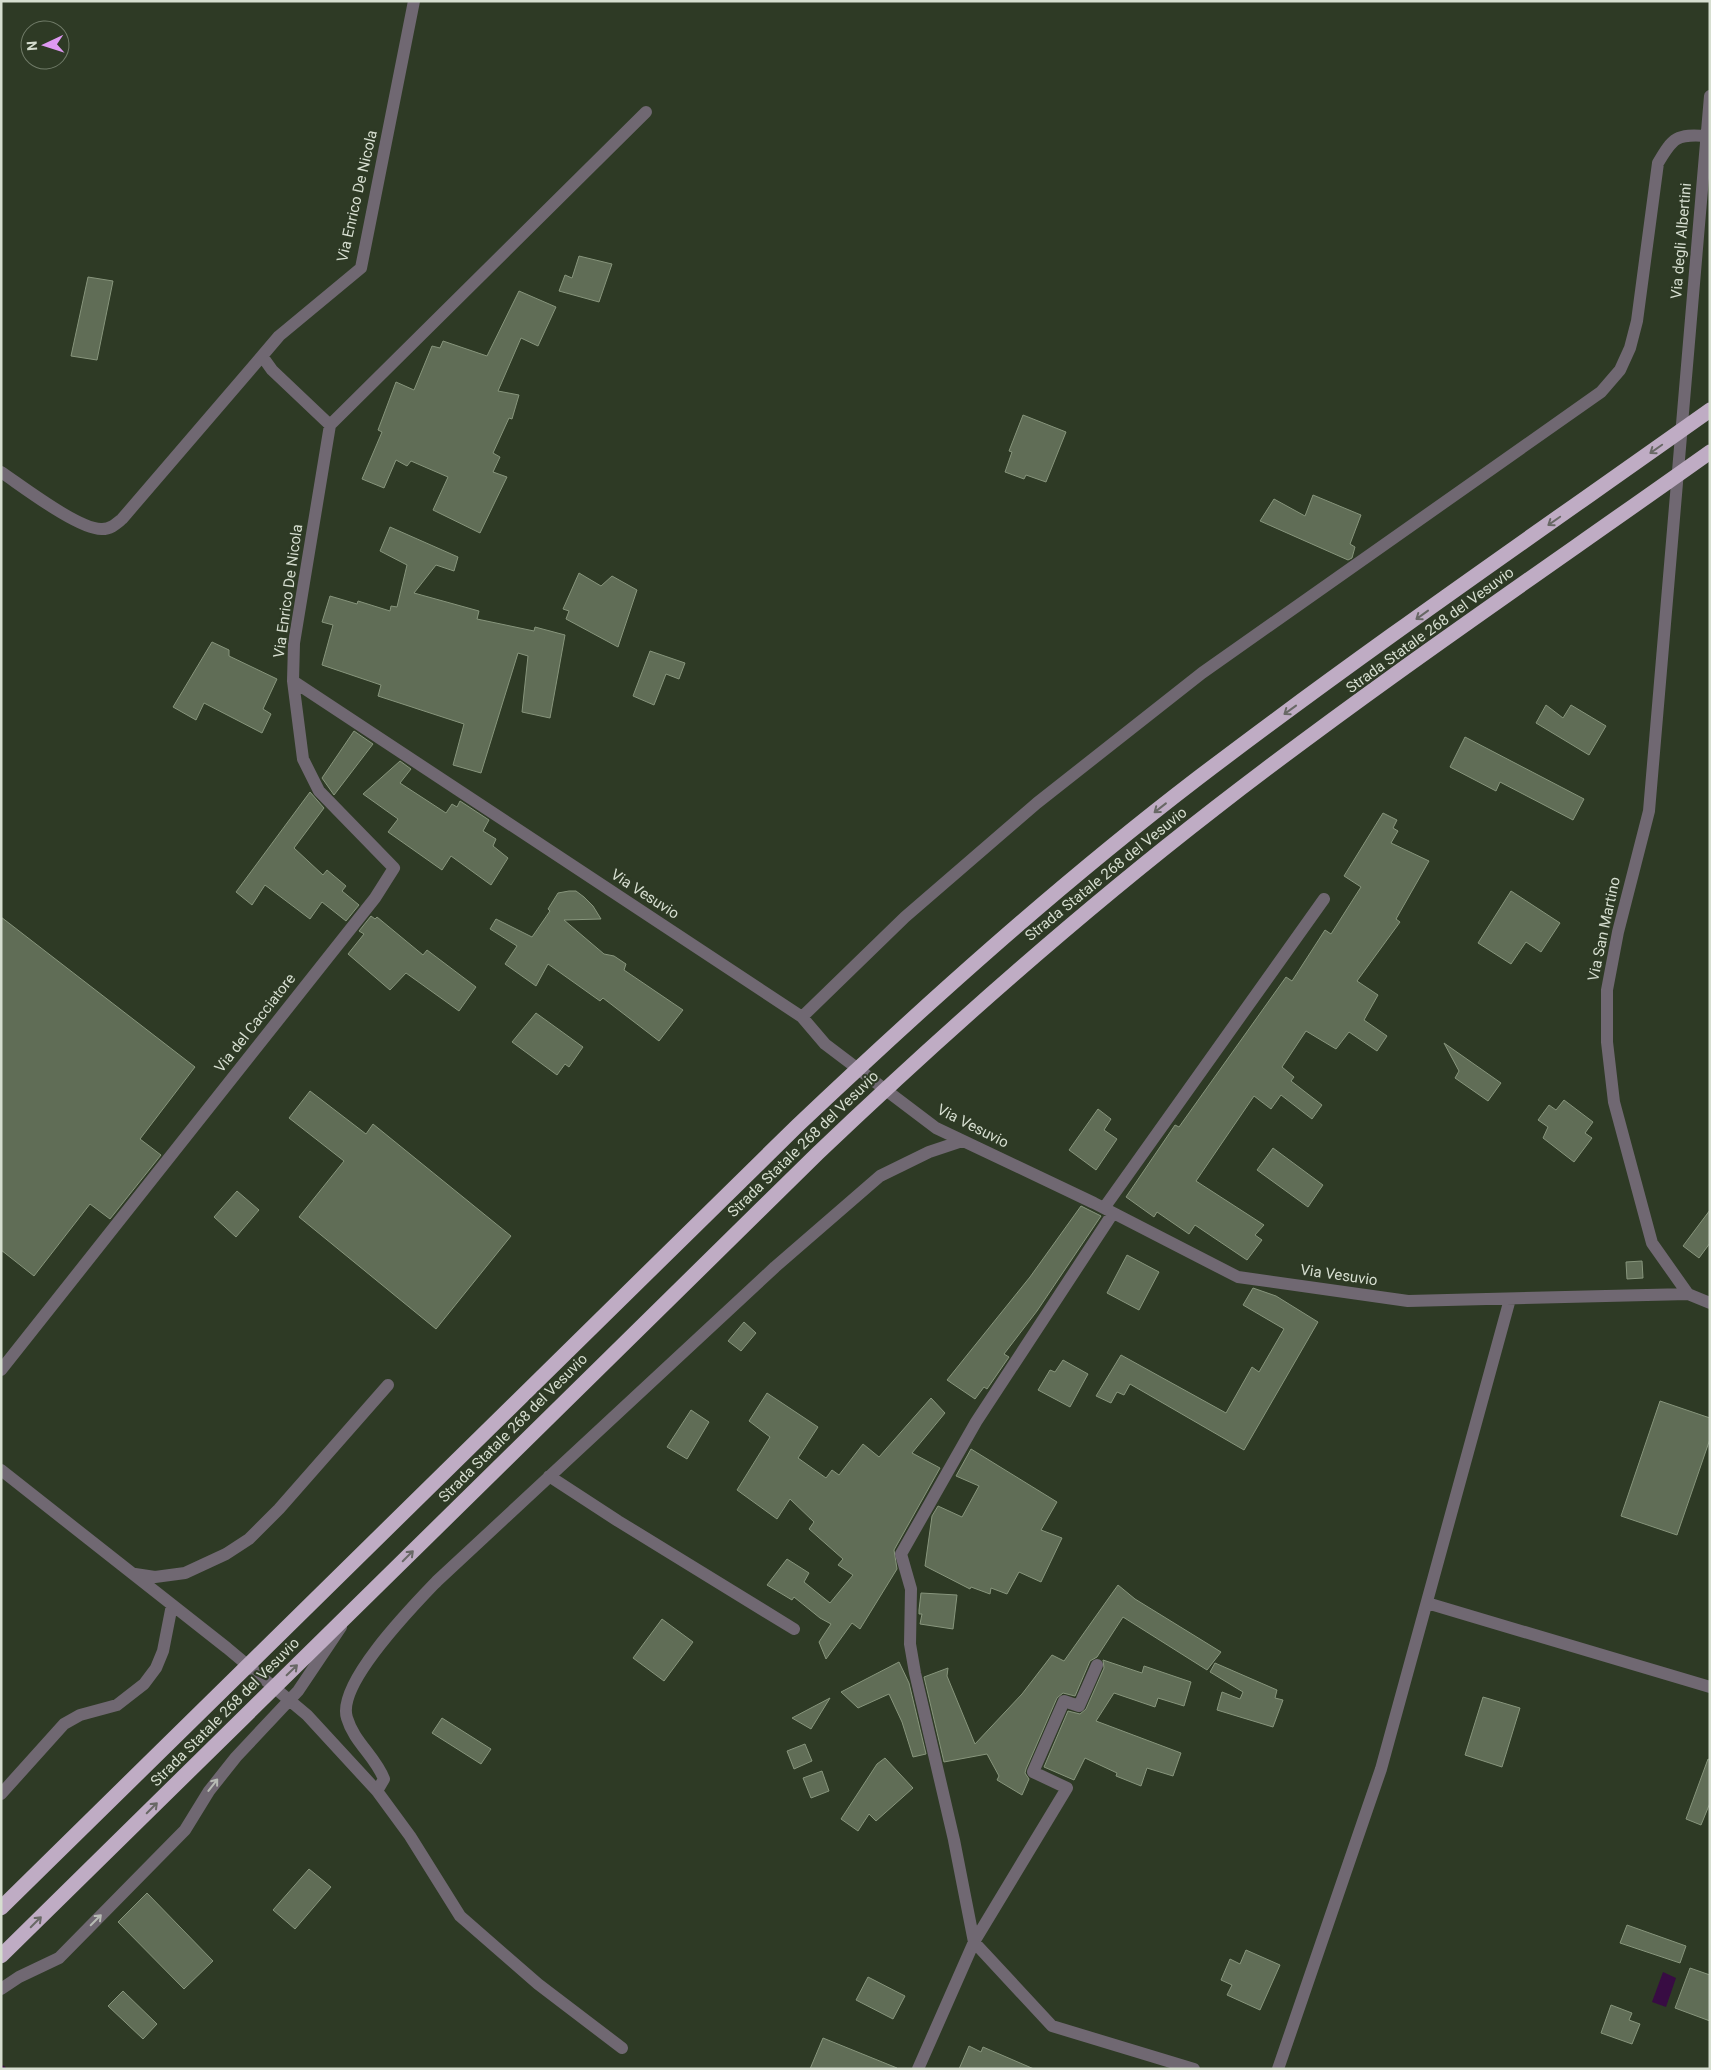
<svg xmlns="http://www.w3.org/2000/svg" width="1711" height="2070" font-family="Roboto,sans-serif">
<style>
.water{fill:#380c43}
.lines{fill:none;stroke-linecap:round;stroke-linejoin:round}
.stream{stroke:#380c43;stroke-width:6}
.building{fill:#606d56;stroke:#87957c}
.minor{stroke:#706872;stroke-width:12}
.highway{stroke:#bfacc4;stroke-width:15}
.oneway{stroke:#686865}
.oneway2{stroke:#b7bbb4}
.labels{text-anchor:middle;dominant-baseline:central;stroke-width:4.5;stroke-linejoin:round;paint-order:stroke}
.street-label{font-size:15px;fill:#d6ded0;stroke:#2e3a25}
</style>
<rect width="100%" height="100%" fill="#2e3a25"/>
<path class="water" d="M1663,1972l13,6 -10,29 -14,-5z"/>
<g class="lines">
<path class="stream" d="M1,2068l2,1"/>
</g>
<path class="building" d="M579,256l33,8 -13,38 -40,-11 6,-16 7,3z
M88,277l25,4 -16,79 -26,-4z
M519,291l37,16 -18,39 -17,-8 -23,53 21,4 -7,24 -3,-1 -16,35 7,4 -7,15 14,5 -27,56 -47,-23 15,-33 -37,-16 -4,5 -11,-6 -12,28 -22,-9 20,-47 -4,-2 18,-48 18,8 18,-44 8,2 3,-7 44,15z
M1023,415l43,17 -20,50 -20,-7 -2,4 -19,-7 7,-20 -3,-1z
M1313,495l48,20 -11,29 5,3 -3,11 -4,2 -88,-39 14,-22 31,17z
M390,527l68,30 -4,14 -18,-6 -22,28 65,18 -2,8 57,12 1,-4 30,8 -15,83 -28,-6 6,-56 -10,-3 -37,120 -28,-8 11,-41 -86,-28 3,-11 -59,-20 11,-40 -11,-3 8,-26 27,8 1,-3 32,10 1,-5 6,1 10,-42 -27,-14z
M579,573l22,13 11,-10 25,14 -19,57 -52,-28 3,-8 -6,-2z
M212,642l17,8v6l48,23 -14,30 8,5 -9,19 -58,-30 -8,17 -23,-13z
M650,651l35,12 -6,16 -13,-5 -12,31 -21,-9z
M1546,705l17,13 8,-13 35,21 -17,29 -53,-32z
M354,731l19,13 -39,51 -12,-17z
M1465,737l119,62 -11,21 -73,-38 -4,9 -46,-24z
M400,761l11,8 -11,14 46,30 6,-9 5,3 3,-6 29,19 -6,11 13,8 -3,7 15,12 -17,27 -40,-29 -9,14 -54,-38 10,-13 -35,-25z
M310,792l14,16 -30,40 29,27 4,-5 19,16 -4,5 17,14 -13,16 -24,-19 -12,17 -45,-34 -13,20 -16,-13z
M1383,813l14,7 -4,8 5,3 -7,12 38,18 -33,58 4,3 -43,59 21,14 -14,25 23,16 -10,15 -28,-19 -13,17 -30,-18 -24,36 12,10 -3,4 31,24 -10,14 -31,-24 -10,14 -17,-13 -58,85 68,44 -9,10 7,5 -15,20 -52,-35 -6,9 -32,-22 -3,5 -28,-20 49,-72 4,2 107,-150 6,4 33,-51 6,4 30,-47 -17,-11z
M569,891h7l8,6 9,9 8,13 -37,1 40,34 10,2 12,8 -2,6 59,40 -24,31 -56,-43 -3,3 -52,-37 -12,22 -31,-22 12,-18 -27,-17 6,-10 36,18 18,-26 -2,-2 10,-16z
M1511,891l49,32 -19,29 -15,-10 -15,22 -33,-21z
M371,916l4,3 2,-2 46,38 4,-5 49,37 -17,24 -53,-38 -16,17 -42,-36 16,-20 -5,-3z
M1,917l194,150 -55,72 21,16 -51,64 -20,-15 -56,72 -33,-26z
M536,1013l47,34 -14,20 -4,-3 -8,11 -45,-33z
M1444,1043l57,40 -13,18 -33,-23 4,-7z
M310,1091l56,43 7,-10 138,112 -75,93 -137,-112 45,-56 -55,-43z
M1564,1100l29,22 -8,11 7,5 -18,24 -31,-24 5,-11 -10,-7 11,-15 7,5z
M1098,1109l13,10 -7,11 13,9 -21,31 -27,-20z
M1273,1148l50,37 -15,22 -51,-37z
M237,1191l22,19 -23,27 -22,-20z
M1081,1206l20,10 -64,95 -33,43 5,3 -22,32 -3,-2 -9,12 -28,-19 83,-103z
M1710,1210v33l-11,15 -16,-12z
M1127,1255l32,17 -20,38 -32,-17z
M1642,1261l1,17 -16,1 -1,-17z
M1253,1288l23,8 42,26 -74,128 -114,-66 -6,11 -7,-3 -6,11 -15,-7 25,-41 105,58 26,-46 7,5 25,-43 -41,-24z
M744,1322l12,11 -15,18 -13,-10z
M1063,1360l25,14 -18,33 -32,-17 12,-20 5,2z
M767,1393l51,34 -20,31 28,20 6,-8 7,5 24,-31 16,13 52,-59 14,15 -33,40 28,15 -46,82 3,19 -37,60 -8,-6 -26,36 -7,-17 12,-18 -11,-6 -26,-21 -2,3 -25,-15 20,-26 22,14 -5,9 26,21 23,-28 -15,-10 5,-6 -34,-30 5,-7 -24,-23 -13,20 -40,-29 33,-53 -21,-16z
M1660,1401l50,17v21l-33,96 -56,-19z
M691,1410l18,12 -22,37 -20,-12z
M971,1449l86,53 -16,28 21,8 -21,44 -22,-10 -12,22 -16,-6 -1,6 -19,-7 -1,2 -45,-23 7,-50 6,-10 24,11 17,-31 -23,-10z
M1118,1585l17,14 86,53 -14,18 -84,-53 -26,40 -7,4 -15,35 -12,-3 -6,5 -31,71 -1,4 4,6 -7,16 -25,-15 2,-4 -12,-22 -43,8 -20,-85 24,-9 -1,8 28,68 47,-50 30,-39 12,6z
M921,1593l36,2 -4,34 -33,-5 2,-10h-3v-4z
M662,1619l31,23 -29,39 -31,-23z
M1103,1660l39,13 2,-7 47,16 -7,24 -26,-8 -3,9 -41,-14 -18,28 85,32 -8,23 -26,-8 -6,18 -25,-10 1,-3 -32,-15 -11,22 -30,-13 24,-56 12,3 6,-5 18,-41z
M899,1662l10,21 17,71 -13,3 -11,-35 -13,-28 -31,14 -17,-16z
M1215,1663l62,27 -2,8 8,2 -10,27 -56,-17 5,-18 18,7 3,-7 -33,-20z
M1483,1697l37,11 -18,59 -37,-12z
M830,1698l-19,31 -19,-11z
M442,1718l49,31 -10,15 -49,-31z
M805,1744l7,17 -18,8 -7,-18z
M885,1758l28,30 -37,33 -7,-7 -11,17 -17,-12 36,-55z
M1708,1759l2,1v43l-9,22 -15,-6z
M822,1771l7,20 -18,7 -8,-20z
M309,1869l22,18 -36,42 -22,-19z
M147,1893l66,68 -29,28 -66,-67z
M1627,1925l59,21 -6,17 -60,-20z
M1246,1950l34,15 -20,45 -33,-15 5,-10 -11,-5 9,-21 10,5z
M1690,1968l20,7v46l-35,-13z
M868,1977l37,19 -12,23 -37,-19z
M123,1991l34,33 -14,15 -35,-33z
M1611,2005l21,8 -3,7 11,4 -8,20 -31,-11z
M823,2038l74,30v1h-87z
M969,2046l12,6 2,-5 51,22h-75z"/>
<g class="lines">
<path class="minor" d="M1710,96l-61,715 -31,121 -11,58v52l7,60 38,141 36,51 22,9
M330,425l316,-313
M1,472c21,14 78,58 101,57 9,0 14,-5 20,-10l140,-163
M293,681l509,336 23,27 111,84 158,75 144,74 170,24 280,-7
M802,1017l103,-100 132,-114 165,-130 399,-281 19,-22 10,-22 7,-27 21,-158c15,-26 19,-29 48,-27
M1104,1208l220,-309
M1113,1213l-137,209 -75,132 10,35 -1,55 5,29 39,167 20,102 78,84 142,43
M1,1370l374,-472 19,-30 -75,-77 -16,-32 -10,-78 1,-38 36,-218 -58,-55 -10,-14 17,-20 82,-68 53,-267
M1,1470l226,178 80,67 70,76 33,45 50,80 78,68 84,64
M549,1476l69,45 176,108
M135,1574l20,3 30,-4 41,-19 23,-15 30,-30 109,-124
M1427,1603l283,84
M377,1791l7,-12c-9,-23 -30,-37 -37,-61 -11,-34 67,-113 90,-137l338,-314 105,-91 49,-24 33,-11
M1,1794l63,-70 16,-9 37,-10 27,-21 12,-16 7,-17 9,-46
M1,1989l18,-12 40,-19 126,-128 24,-39 27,-34 62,-66 43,-64
M918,2069l56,-127 93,-154 -34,-16 31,-71 15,5 18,-41
M1278,2069l103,-300 129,-470"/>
<path class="highway" d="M1,1908l796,-782c129,-122 260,-240 401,-348 167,-127 340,-246 512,-368
M1,1956l817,-803c127,-121 258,-237 396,-344 161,-125 330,-239 496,-357"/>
</g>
<defs><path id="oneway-shaft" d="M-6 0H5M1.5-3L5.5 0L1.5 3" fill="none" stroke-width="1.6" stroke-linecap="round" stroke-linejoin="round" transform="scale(1.25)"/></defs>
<g class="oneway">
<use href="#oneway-shaft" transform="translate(1656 449) rotate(145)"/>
<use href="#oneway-shaft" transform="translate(1554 521) rotate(145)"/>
<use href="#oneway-shaft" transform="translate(1422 615) rotate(144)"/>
<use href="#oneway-shaft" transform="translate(1290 710) rotate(144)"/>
<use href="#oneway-shaft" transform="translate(1160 808) rotate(142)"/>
<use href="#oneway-shaft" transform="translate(408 1556) rotate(-45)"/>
<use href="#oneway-shaft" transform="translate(292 1670) rotate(-44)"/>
<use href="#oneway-shaft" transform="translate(152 1808) rotate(-45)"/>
<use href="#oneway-shaft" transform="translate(36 1922) rotate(-45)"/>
</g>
<g class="oneway2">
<use href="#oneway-shaft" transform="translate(213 1785) rotate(-52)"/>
<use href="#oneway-shaft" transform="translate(96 1920) rotate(-45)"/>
</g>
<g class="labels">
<g class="street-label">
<text transform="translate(357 196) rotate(-77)">Via Enrico De Nicola</text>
<text transform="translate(1681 241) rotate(-85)">Via degli Albertini</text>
<text transform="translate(288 591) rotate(-82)">Via Enrico De Nicola</text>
<text transform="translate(1430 630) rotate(-36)">Strada Statale 268 del Vesuvio</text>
<text transform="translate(1106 874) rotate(-39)">Strada Statale 268 del Vesuvio</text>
<text transform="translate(645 894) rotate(33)">Via Vesuvio</text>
<text transform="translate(1604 929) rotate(-78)">Via San Martino</text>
<text transform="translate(255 1023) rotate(-52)">Via del Cacciatore</text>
<text transform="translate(973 1126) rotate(27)">Via Vesuvio</text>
<text transform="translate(803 1144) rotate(-44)">Strada Statale 268 del Vesuvio</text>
<text transform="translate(1339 1275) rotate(8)">Via Vesuvio</text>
<text transform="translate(513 1428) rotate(-45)">Strada Statale 268 del Vesuvio</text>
<text transform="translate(225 1712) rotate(-45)">Strada Statale 268 del Vesuvio</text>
</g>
</g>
<rect width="1711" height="2070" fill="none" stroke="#d6ded0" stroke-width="5"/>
<g transform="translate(45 45) rotate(266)"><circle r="24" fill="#2e3a25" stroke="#717c69"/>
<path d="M0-4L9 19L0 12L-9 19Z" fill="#de98f2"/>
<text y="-8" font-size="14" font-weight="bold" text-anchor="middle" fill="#d6ded0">N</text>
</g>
</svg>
